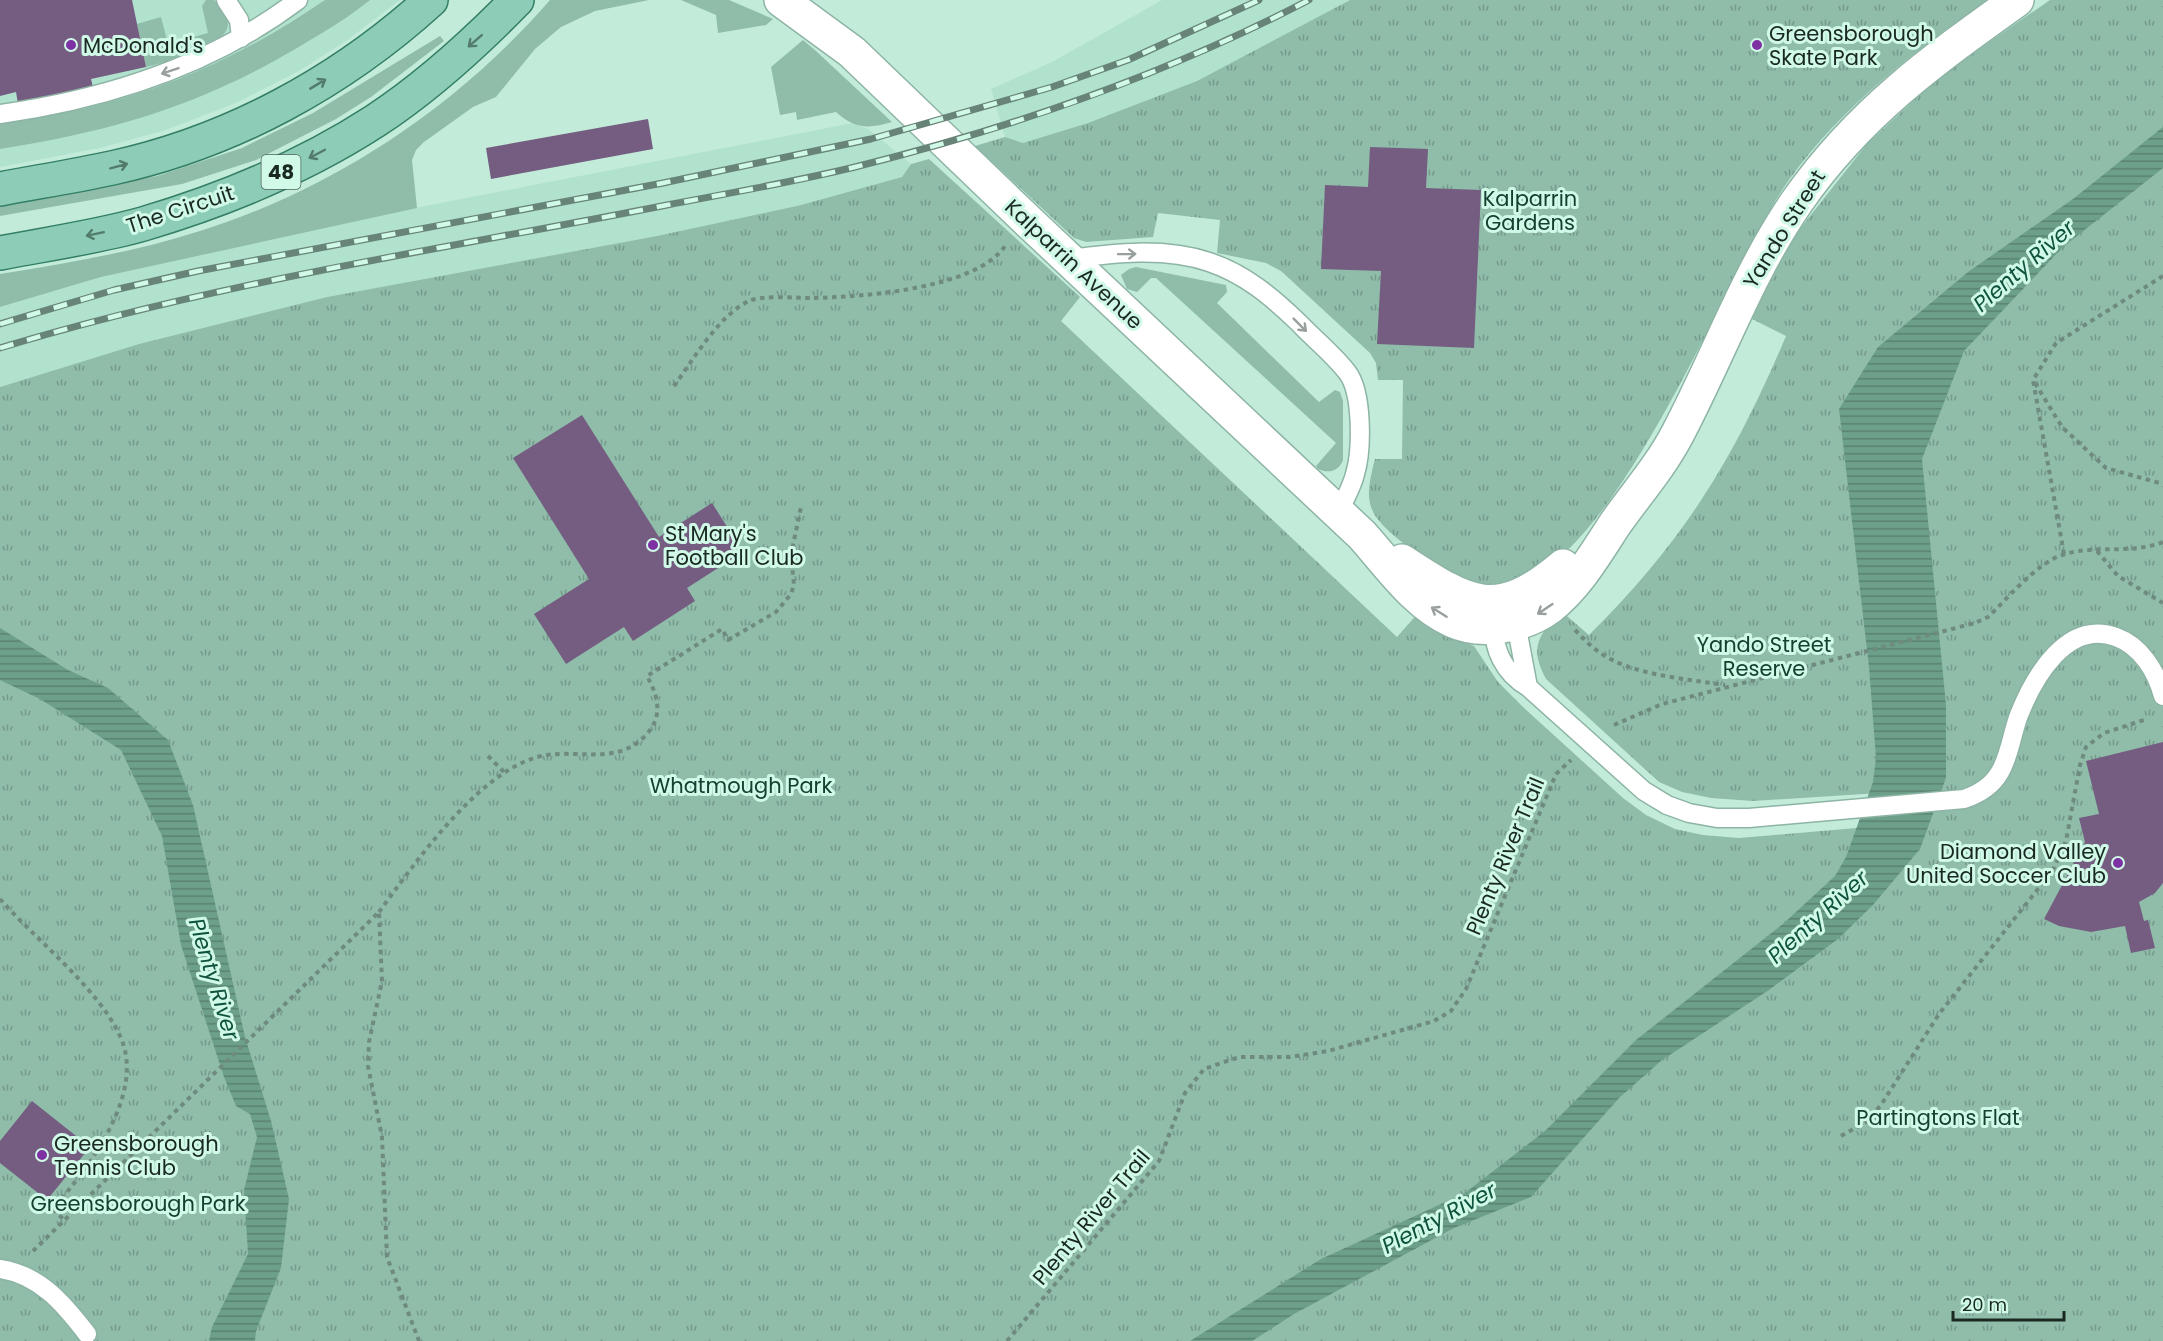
<svg xmlns="http://www.w3.org/2000/svg" width="2163" height="1341" font-family="Poppins,sans-serif">
<style>
.built{fill:#b1e2ce}
.green{fill:#90bcaa}
.park{fill:url(#park-tufts)}
.water{fill:url(#water-rules)}
.building{fill:#745d81}
.lines{fill:none;stroke-linecap:round;stroke-linejoin:round}
.lane-casing{stroke:#8db4a4;stroke-width:21}
.street-casing{stroke:#8db4a4;stroke-width:36}
.primary-casing{stroke:#337e64;stroke-width:36}
.path{stroke:#6f8b7f;stroke-width:4;stroke-dasharray:4.5 4.5;stroke-linecap:butt}
.lane{stroke:#fff;stroke-width:18}
.street{stroke:#fff;stroke-width:33}
.primary{stroke:#8dcdb7;stroke-width:33}
.rail-casing{stroke:#688478;stroke-width:7}
.rail{stroke:#d0f9e7;stroke-width:4.5;stroke-dasharray:14;stroke-linecap:butt}
.oneway{stroke:#537b6c}
.oneway2{stroke:#989f9c}
.poi-dot{fill:#7d31a2;stroke:#d0f9e7;stroke-width:2}
.labels{text-anchor:middle;dominant-baseline:central;stroke-width:6;stroke-linejoin:round;paint-order:stroke}
.shield{fill:#d0f9e7;stroke:#50675d;stroke-width:1.5}
.shield-label{font-size:20px;font-weight:bold;fill:#192922}
.poi-label{font-size:21px;fill:#192922;stroke:#d0f9e7;text-anchor:start}
.park-label{font-size:21px;fill:#144031;stroke:#d0f9e7}
.street-label{font-size:21px;fill:#192922;stroke:#d0f9e7}
.water-label{font-size:22px;font-style:italic;fill:#0f523e;stroke:#d0f9e7}
</style>
<defs>
<pattern id="park-tufts" width="24" height="20" patternUnits="userSpaceOnUse" patternTransform="scale(1.5)"><rect width="24" height="20" fill="#90bcaa"/><path d="M3 7l-1-3M5 7V3M7 7l1-3M15 17l-1-3M17 17v-4M19 17l1-3" fill="none" stroke="#75998a"/></pattern>
<pattern id="water-rules" width="6" height="5" patternUnits="userSpaceOnUse" patternTransform="scale(1.5)"><rect width="6" height="5" fill="#6da08b"/><path d="M0 2.5h6" fill="none" stroke="#598271"/></pattern>
</defs>
<rect width="100%" height="100%" fill="#c3ebda"/>
<path class="built" d="M0,0h400l-51,39 -50,32 -63,32 -73,28 -63,17 -100,19z
M1162,0h188l-153,81 -109,42 -65,20 -18,-6 -14,-48 61,-27z
M853,123l15,6 43,35 -9,13 -101,28 -144,31 -330,61 -188,47 -139,43v-80l101,-30 126,-29 152,-33z"/>
<path class="green" d="M206,0h8c7,8 17,18 13,29 -6,18 -64,34 -81,38l-9,-43 24,-7 7,27 40,-11 -6,-27z
M325,0h45c-22,18 -48,33 -73,48 -98,58 -185,83 -297,101v-28c30,-4 61,-7 90,-14 85,-20 164,-58 235,-107z
M550,0h99l-54,11 -34,16 -26,22 -39,48 -23,10 -49,35 -8,8 -4,10 5,48 -316,69 -101,30v-33c67,-11 135,-22 200,-43 134,-42 258,-125 350,-231z
M681,0h48l44,19 -7,6 -48,8 -2,-18z
M440,36l4,5 -73,56 -35,22 -80,41 -74,24 -182,32v-9l157,-31 85,-28 71,-35z
M803,40l13,11 76,71c-23,7 -38,7 -56,-10l-39,8 -1,-8 -16,3 -9,-48z
M1136,267l90,18 1,7 -10,11 102,99 16,-12 5,2 3,9v59c-4,11 -14,14 -25,9l-2,-3 20,-23 -180,-165h-5l-14,14 -10,-3 -6,-14 8,-6z"/>
<path class="park" d="M1350,0h637c-73,52 -145,106 -198,180 -62,85 -185,431 -310,409 -31,-6 -52,-27 -76,-46 -36,-29 -40,-39 -28,-84h27l1,-79h-25l-2,-17 -6,-10 -89,-82 -15,-8 -49,-10 3,-33 -62,-7 -5,24 -67,5 -12,-4 -99,-92 30,-9 18,6 65,-20 109,-42z
M2050,0h113v1341h-2163v-954l139,-43 188,-47 330,-61 144,-31 101,-28 9,-13 18,-5 151,138 -19,24 336,316 22,-25 28,23 27,11 24,36 26,26 99,90 23,17 29,14 28,6 36,3 164,-14 8,-33 -158,10 -42,-3 -29,-6 -23,-10 -113,-103c-17,-32 -8,-43 15,-68l28,24c95,-94 145,-176 197,-299l-34,-17 35,-74 80,-101 73,-68z"/>
<path class="water" d="M2163,127v41l-100,79 -99,104 -42,108 24,246v73l-26,71 -47,56 -35,34 -69,51 -107,70 -43,38 -88,99 -77,31 -160,86 -42,27h-62l131,-82 144,-66 80,-62 91,-91 148,-117 51,-47 11,-19 27,-75 3,-24 -7,-91 -30,-258 39,-62 90,-75 105,-73z
M0,628l68,42 40,18 60,52 25,65 52,232 26,84 18,78 -8,69 -25,63 -1,10h-46l3,-14 36,-73 -4,-64 13,-53 -7,-23 -14,-8 -12,-29 -43,-132 -19,-109 -41,-86 -81,-51 -40,-19z"/>
<path class="building" d="M0,0h132l14,67 -55,12 2,8 -75,17 -2,-12 -16,4z
M648,119l5,30 -162,30 -5,-31z
M1370,147l58,2 -2,39 55,2 -7,158 -97,-4 4,-73 -60,-2 4,-84 43,2z
M582,415l77,122 53,-34 31,49 -56,36 8,13 -62,40 -9,-14 -58,37 -32,-50 55,-35 -76,-121z
M2163,742v141l-8,10 -16,9 5,19 4,-1 7,28 -24,5 -6,-27 -34,6 -32,-6 -15,-7 41,-77 -6,-24 20,-4 -13,-53z
M32,1101l58,46 -43,53 -47,-37v-22z"/>
<g class="lines">
<g class="lane-casing">
<path id="lane" d="M226,0l13,20 2,18
M0,114c106,-15 212,-49 298,-114
M1069,259c45,-6 95,-12 140,3 36,12 63,35 90,61 15,16 34,31 48,49 16,20 15,79 8,102 -3,13 -11,26 -16,38
M1511,617l5,6 12,64
M1495,621c-4,27 10,53 33,66l116,104 23,14 22,8 28,5h32l215,-19c15,-5 28,-13 36,-27 10,-17 12,-39 19,-57 15,-38 48,-96 97,-78 25,9 40,34 47,59
M0,1269c40,6 64,35 87,65"/>
</g>
<g class="street-casing">
<path id="street" d="M781,0l71,52 177,170 333,313c27,30 53,69 91,86 29,13 72,5 97,-14 27,-21 46,-54 65,-83 21,-30 46,-58 63,-91 41,-78 70,-161 120,-233 61,-87 135,-140 219,-200
M1402,561c66,43 94,62 161,5"/>
</g>
<g class="primary-casing">
<path id="primary" d="M0,189c37,-7 75,-13 112,-21 119,-26 229,-86 319,-168
M0,253c47,-9 97,-16 143,-29 81,-24 161,-57 232,-103 52,-34 99,-77 142,-121"/>
</g>
<path class="path" d="M2035,383l27,44 44,41 57,16
M674,386c19,-26 45,-71 75,-85 13,-6 47,-3 63,-3 49,-1 164,-9 193,-52
M2097,551l21,25 45,27
M2064,554l-31,-174 23,-37 107,-67
M1575,630c8,8 15,16 24,22 31,23 88,27 126,33
M1614,725l48,-21 313,-81 13,-6c19,-18 49,-54 74,-62 32,-11 69,0 101,-13
M488,756l17,17
M0,899c35,40 98,89 120,137 27,57 -32,132 -67,173l11,11
M379,912c36,-49 96,-135 155,-154 36,-12 79,9 109,-20 21,-20 16,-40 4,-62l75,-47 6,11 48,-28 15,-18 3,-9 -3,-30 10,-48
M1841,1136l25,-14 15,-17 58,-91 114,-144 13,-29 14,-76 6,-18 18,-14 43,-14
M33,1251l346,-339 3,69 -13,61 -1,24 14,71 5,120 32,84
M1007,1341l152,-180 26,-68 19,-24 35,-12h51l38,-6 106,-30 17,-10 15,-22 90,-215 15,-14"/>
<use href="#lane" class="lane"/>
<use href="#street" class="street"/>
<use href="#primary" class="primary"/>
<g class="rail-casing">
<path id="rail" d="M0,324l114,-34 84,-19 465,-88 208,-44 181,-52 76,-27 131,-60
M0,348c218,-66 444,-99 667,-143 63,-12 126,-23 188,-38 157,-39 310,-92 454,-167"/>
</g>
<use href="#rail" class="rail"/>
</g>
<defs><path id="oneway-shaft" d="M-6 0H5M1.5-3L5.5 0L1.5 3" fill="none" stroke-width="1.6" stroke-linecap="round" stroke-linejoin="round" transform="scale(1.5)"/></defs>
<g class="oneway">
<use href="#oneway-shaft" transform="translate(475 41) rotate(139)"/>
<use href="#oneway-shaft" transform="translate(318 84) rotate(-31)"/>
<use href="#oneway-shaft" transform="translate(317 154) rotate(152)"/>
<use href="#oneway-shaft" transform="translate(119 166) rotate(-15)"/>
<use href="#oneway-shaft" transform="translate(95 234) rotate(168)"/>
</g>
<g class="oneway2">
<use href="#oneway-shaft" transform="translate(170 71) rotate(161)"/>
<use href="#oneway-shaft" transform="translate(1127 254) rotate(-1)"/>
<use href="#oneway-shaft" transform="translate(1300 325) rotate(45)"/>
<use href="#oneway-shaft" transform="translate(1545 609) rotate(146)"/>
<use href="#oneway-shaft" transform="translate(1439 612) rotate(-148)"/>
</g>
<g class="poi-dot">
<circle cx="71" cy="45" r="6"/>
<circle cx="1757" cy="45" r="6"/>
<circle cx="653" cy="545" r="6"/>
<circle cx="2118" cy="863" r="6"/>
<circle cx="42" cy="1155" r="6"/>
</g>
<g class="labels">
<rect class="shield" x="261.5" y="155" width="39" height="34" rx="4.5"/>
<g class="shield-label">
<text x="281" y="172">48</text>
</g>
<g class="poi-label">
<text x="1769" y="33">Greensborough<tspan x="1769" dy="24">Skate Park</tspan></text>
<text x="83" y="45">McDonald's</text>
<text x="665" y="533">St Mary's<tspan x="665" dy="24">Football Club</tspan></text>
<text x="2106" y="851" text-anchor="end">Diamond Valley<tspan x="2106" dy="24">United Soccer Club</tspan></text>
<text x="54" y="1143">Greensborough<tspan x="54" dy="24">Tennis Club</tspan></text>
</g>
<g class="park-label">
<text x="1530" y="198">Kalparrin<tspan x="1530" dy="24">Gardens</tspan></text>
<text x="1764" y="644">Yando Street<tspan x="1764" dy="24">Reserve</tspan></text>
<text x="741" y="785">Whatmough Park</text>
<text x="1938" y="1117">Partingtons Flat</text>
<text x="138" y="1203">Greensborough Park</text>
</g>
<g class="street-label">
<text transform="translate(180 209) rotate(-18)">The Circuit</text>
<text transform="translate(1784 229) rotate(-58)">Yando Street</text>
<text transform="translate(1074 264) rotate(43)">Kalparrin Avenue</text>
<text transform="translate(1505 856) rotate(-67)">Plenty River Trail</text>
<text transform="translate(1091 1217) rotate(-50)">Plenty River Trail</text>
</g>
<g class="water-label">
<text transform="translate(2024 266) rotate(-41)">Plenty River</text>
<text transform="translate(1818 917) rotate(-42)">Plenty River</text>
<text transform="translate(214 979) rotate(73)">Plenty River</text>
<text transform="translate(1439 1218) rotate(-28)">Plenty River</text>
</g>
</g>
<path d="M1953 1311v9h111v-9" fill="none" stroke="#192922" stroke-width="3"/>
<text x="1962" y="1311" font-size="18" fill="#192922" stroke="#d0f9e7" stroke-width="4.5" paint-order="stroke">20 m</text>
</svg>
